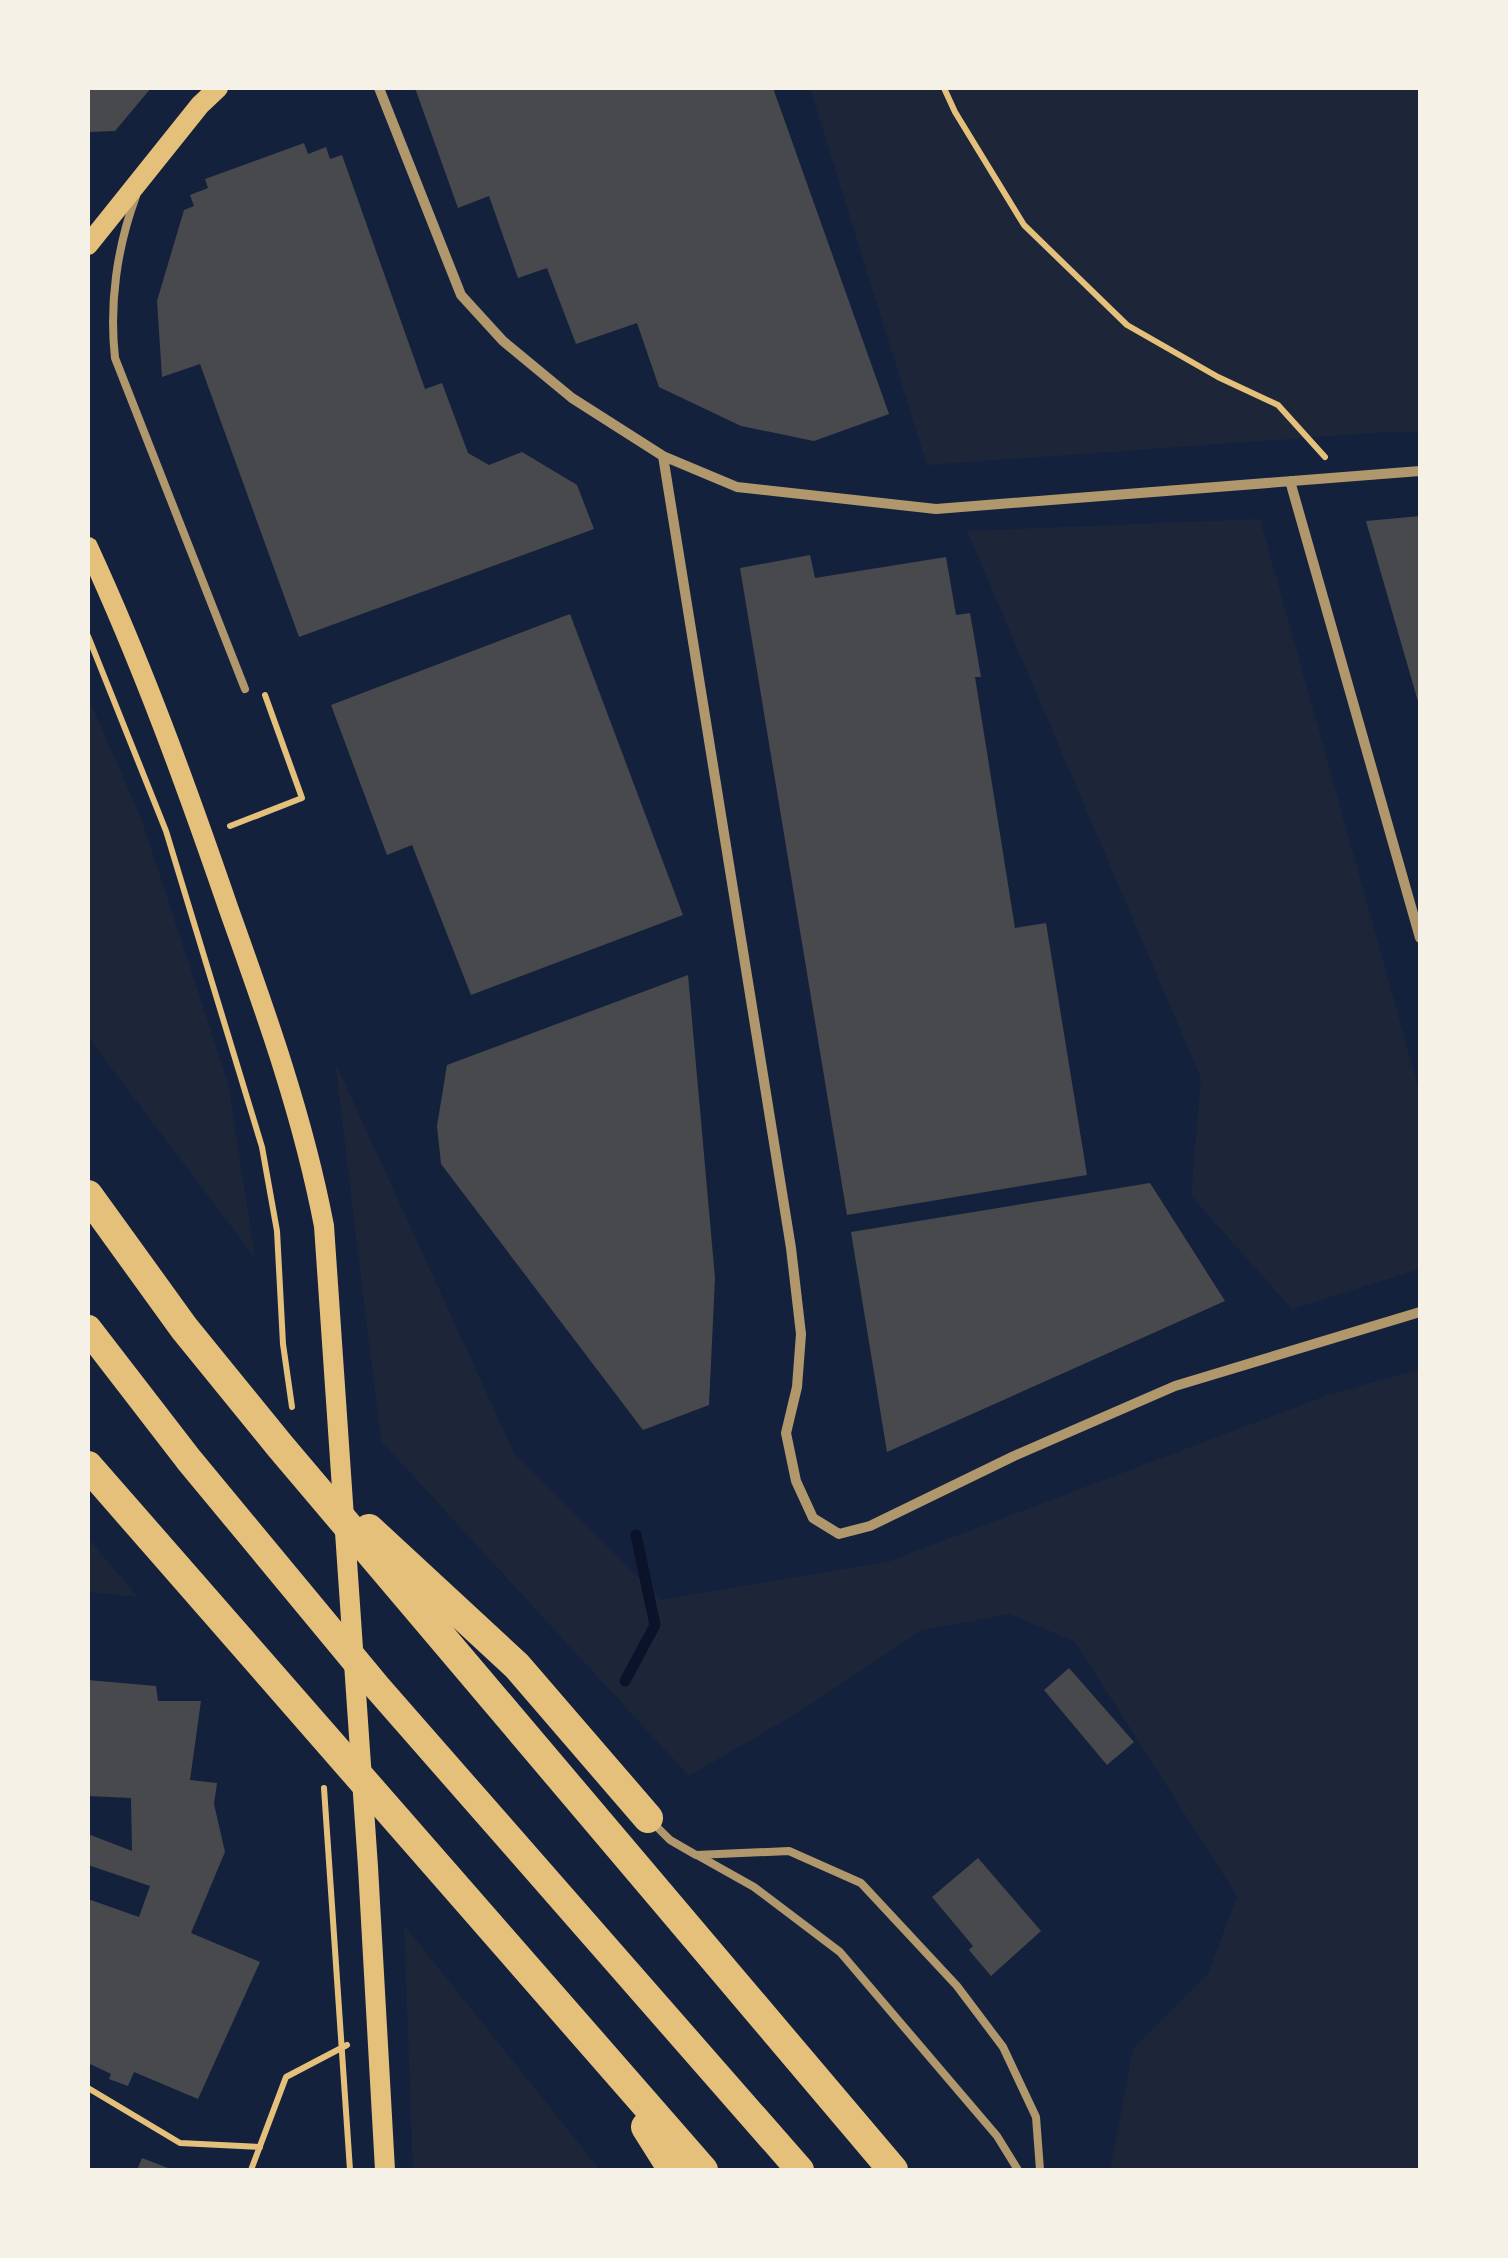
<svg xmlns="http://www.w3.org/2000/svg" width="1508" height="2258" font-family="Mulish,sans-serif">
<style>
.green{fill:#1d2539}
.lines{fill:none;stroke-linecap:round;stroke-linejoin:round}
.stream{stroke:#0b132b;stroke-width:11}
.building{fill:#48494c}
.path{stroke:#e5c07b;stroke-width:6}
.service{stroke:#b1986c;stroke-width:8}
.minor{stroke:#b1986c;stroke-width:10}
.secondary{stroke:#e5c07b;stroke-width:20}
.trunk{stroke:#e5c07b;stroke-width:28}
.motorway{stroke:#e5c07b;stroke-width:30}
</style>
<rect width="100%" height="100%" fill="#14213d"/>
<path class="green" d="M810,88h610v344h-32l-461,33z
M1260,519l160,575v175l-128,40 -101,-113 10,-118 -234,-547z
M88,697l53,121 87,265 27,175 -167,-221z
M335,1062l179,391 147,147 229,-39 438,-166 92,-26v801h-310l23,-121 75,-75 29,-78 -162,-254 -65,-28 -88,16 -123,82 -110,64 -308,-335z
M88,1538l50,59 -50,-5z
M404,1925l196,245h-187z"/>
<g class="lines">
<path class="stream" d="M625,1681l30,-56 -19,-90"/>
</g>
<path class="building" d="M88,88h63l-36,43 -26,1z
M415,88h358l116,326 -75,27 -73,-15 -82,-39 -22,-64 -61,21 -29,-76 -29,10 -29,-82 -31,12z
M304,143l4,11 18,-7 4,12 12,-4 83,234 17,-6 26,70 21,12 33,-13 55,33 17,44 -295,108 -99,-273 -38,13 -5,-76 27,-91 10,-4 -4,-11 18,-7 -3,-9z
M1420,516v189h-1l-53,-184z
M810,555l5,23 131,-21 10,58 14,-2 11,64h-6l40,251 31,-5 41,252 -240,40 -107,-647z
M570,614l113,301 -212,80 -59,-150 -25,10 -56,-150z
M688,975l27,303 -6,127 -66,25 -202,-266 -4,-38 10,-61z
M1150,1183l75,118 -338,151 -36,-220z
M1069,1668l65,74 -27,23 -63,-75z
M88,1680l68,6 2,15h43l-11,79 27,3 -3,21 11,48 -34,81 69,29 -62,137 -64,-27 -6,14 -19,-7 2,-5 -23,-11v-164l51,18 11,-31 -62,-21v-31l44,17 -1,-53 -43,-2z
M978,1858l63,73 -50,45 -22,-26 4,-4 -41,-49z
M142,2158l31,12h-36z"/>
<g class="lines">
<path class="path" d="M944,88l11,24 69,113 103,100 91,52 60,28 47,52
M88,636l78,195 96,316 15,84 6,113 9,63
M230,826l72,-28 -37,-103
M324,1788l26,382
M88,2088l92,55 80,4
M251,2170l35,-93 61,-32"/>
<path class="service" d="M136,196c-19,51 -27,108 -21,162l130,331
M652,1822l18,18 26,15 93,-4 72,32 96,103 46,61 33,70 4,53
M697,1855l57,32 86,65 157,184 21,34"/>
<path class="minor" d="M379,88l82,207 42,46 69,57 91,58 74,31 199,22 484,-38
M663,456l128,792 10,86 -4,53 -11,46 10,48 17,37 26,16 31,-8 144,-70 161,-70 245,-74
M1290,481l130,457"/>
<path class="secondary" d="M88,245l112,-140 18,-17
M88,547c54,117 98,238 140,360 38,106 75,209 96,319l44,641 17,303"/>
<path class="trunk" d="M88,1329l101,131 188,227 423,483"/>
<path class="motorway" d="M88,1195l96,133 96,118 613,724
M88,1466l615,704
M369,1529l148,137 131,152
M646,2127l27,43"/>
</g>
<rect width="1508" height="2258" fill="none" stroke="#f6f1e7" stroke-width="180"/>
</svg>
